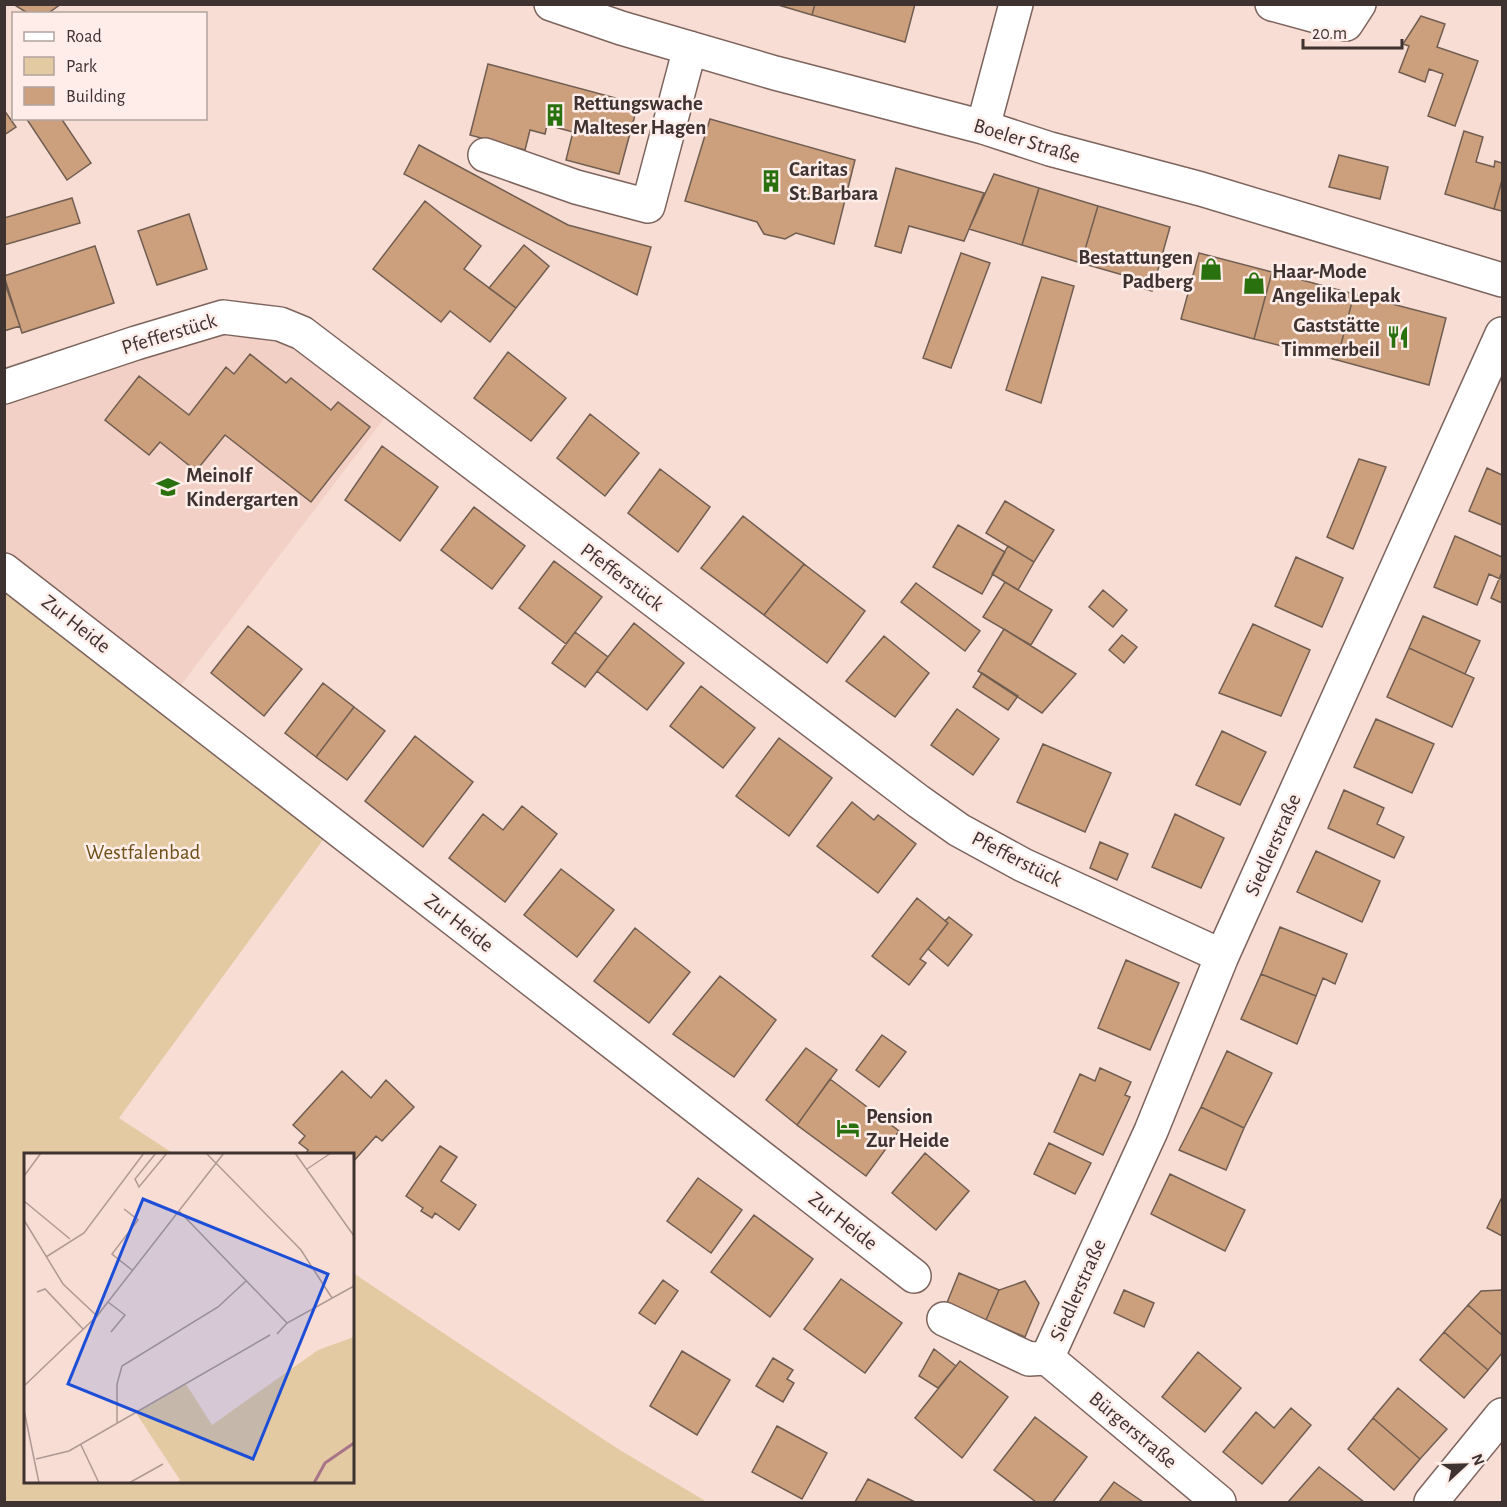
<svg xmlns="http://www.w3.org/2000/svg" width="1507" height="1507" font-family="'Alegreya Sans',sans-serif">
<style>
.built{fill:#f2d0c5}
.green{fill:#e3caa3}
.building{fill:#cc9f7d;stroke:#715e51;stroke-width:1.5}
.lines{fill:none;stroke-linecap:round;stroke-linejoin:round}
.minor-casing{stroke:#7c645d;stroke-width:36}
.minor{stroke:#fff;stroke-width:33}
.labels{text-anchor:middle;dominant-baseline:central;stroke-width:5;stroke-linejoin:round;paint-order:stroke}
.poi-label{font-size:21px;font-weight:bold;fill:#3e3330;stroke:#feede8;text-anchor:start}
.street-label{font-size:21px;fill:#3e3330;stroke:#feede8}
.park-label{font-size:21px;fill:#6e5019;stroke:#feede8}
.inset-river{fill:none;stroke:#a97487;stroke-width:3}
.inset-road{fill:none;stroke:#ae9993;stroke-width:1.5}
.view{fill:#1d4ed8;fill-opacity:0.15;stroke:#1d4ed8;stroke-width:3}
.inset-edge{fill:none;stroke:#3e3330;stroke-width:3}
</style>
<rect width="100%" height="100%" fill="#f8ddd5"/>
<path class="built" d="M251,319l144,85 -224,294 -166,-128 -1,-183z"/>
<path class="green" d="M4,570l330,255 -215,293 55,36h-148v328h326l1,-209 262,174 92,55h-702z"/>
<path class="building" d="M13,4h48l-14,10h-18z
M775,4h40l-3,11z
M815,4h100l-10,38 -93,-27z
M1421,16l24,8 -8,23 41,14 -23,65 -27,-10 15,-42 -14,-5 -4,13 -26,-10 10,-26 -6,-2z
M488,64l150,40 -19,70 -53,-14 7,-28 -26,-7 -2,9 -15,-4 -5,20 -55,-15z
M4,110l12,17 -12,8z
M26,118h35l30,45 -24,17z
M710,119l145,41 -21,84 -38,-11 -11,6 -21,-5 -7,-12 -72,-21z
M1464,131l19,6 -7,25 18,5 1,-6 7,2v17l-8,29 -49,-15z
M419,145l149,80 83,22 -14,48 -233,-121z
M1339,155l49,12 -8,32 -51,-12z
M896,168l88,25 -20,48 -55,-15 -8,27 -26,-7z
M994,174l45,14 -17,57 -53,-16z
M1502,180v31l-8,-2z
M1039,188l59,18 -17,57 -59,-18z
M72,198l8,25 -76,22v-27z
M425,201l56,45 -17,23 52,39 -26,34 -40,-31 -9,11 -68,-53z
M1098,206l72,21 -18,64 -24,-7 2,-7 -49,-14z
M189,214l18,55 -50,16 -19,-54z
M524,245l25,21 -33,42 -27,-20z
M95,246l19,57 -92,30 -18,-57z
M961,253l29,10 -39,105 -28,-10z
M1199,253l73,19 -18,67 -73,-20z
M1272,272l82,22 -17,66 -83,-21z
M1042,277l32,9 -33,117 -35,-13z
M4,281l16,45 -16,5z
M1354,294l92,24 -17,67 -92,-25z
M508,352l58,46 -35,43 -57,-43z
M250,354l36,29 5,-5 40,32 7,-8 32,25 -59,75 -86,-67 -29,36 -36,-29 -11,13 -44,-35 34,-44 50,39 37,-48 8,7z
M590,414l49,39 -34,43 -48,-38z
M382,446l56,41 -38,54 -55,-41z
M1359,459l27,8 -33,82 -26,-12z
M1487,468l15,7v50l-33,-14z
M660,469l50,38 -32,45 -50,-39z
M1005,501l49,29 -20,32 -48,-29z
M474,507l51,39 -33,43 -51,-39z
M743,516l61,48 -40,51 -63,-47z
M958,525l47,27 -23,42 -49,-27z
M1455,536l47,21v15l-2,7 -11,-5 -12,31 -43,-18z
M1008,546l26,16 -16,28 -26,-16z
M1296,557l47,21 -21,49 -47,-21z
M554,561l48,36 -36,47 -47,-36z
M804,564l61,47 -38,52 -63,-48z
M1502,572v31l-11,-5z
M1005,582l47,28 -21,35 -48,-28z
M916,583l64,48 -15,20 -64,-49z
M1103,590l24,20 -14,17 -24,-20z
M1423,616l57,25 -15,33 -56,-26z
M634,623l50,40 -37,47 -50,-39z
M1253,624l57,26 -29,66 -62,-23z
M248,626l54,43 -38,47 -53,-43z
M1004,629l72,45 -34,39 -64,-42z
M575,632l33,25 -23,30 -33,-24z
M1122,635l15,12 -13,16 -15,-13z
M884,636l45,37 -34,44 -49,-36z
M1409,648l65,30 -22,49 -65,-30z
M982,673l36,23 -10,14 -35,-23z
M323,683l31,24 -38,50 -31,-24z
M701,686l54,42 -32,40 -53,-42z
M354,707l31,24 -38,49 -31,-23z
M957,709l42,30 -26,36 -42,-30z
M1376,719l58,25 -22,49 -58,-26z
M1222,731l44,21 -26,53 -44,-20z
M415,736l58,46 -50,65 -58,-46z
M779,738l53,40 -43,58 -53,-40z
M1043,744l68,29 -26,59 -68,-30z
M1344,790l40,18 -7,16 27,13 -10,21 -66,-30z
M852,802l22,18 4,-5 38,29 -38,49 -61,-47z
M522,806l35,28 -52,68 -56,-44 34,-44 20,16z
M1175,814l49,24 -23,50 -49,-21z
M1100,842l28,12 -11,26 -27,-12z
M1316,851l64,30 -18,41 -65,-30z
M561,869l53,41 -37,47 -53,-42z
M917,898l31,25 -28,36 6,4 -17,22 -37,-29z
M949,917l23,18 -24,31 -20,-17 20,-26 -3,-2z
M1280,927l67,27 -12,30 -12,-6 -7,18 -55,-22z
M635,928l55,44 -41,51 -55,-42z
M1126,960l53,23 -29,67 -52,-22z
M1261,974l55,22 -19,48 -56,-25z
M720,976l56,44 -42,57 -61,-43z
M882,1035l24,17 -27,35 -23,-17z
M806,1048l31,22 -40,55 -31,-25z
M1227,1051l45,22 -28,55 -43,-21z
M1100,1068l31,14 -6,13 5,2 -27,58 -49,-23 26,-58 15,7z
M342,1071l29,27 15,-18 28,27 -32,34 -6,-5 -24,27v-9h-46l2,-4 -9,-7 6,-7 -12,-11z
M830,1079l69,52 -33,45 -69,-51z
M1201,1107l43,21 -18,42 -47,-20z
M1049,1143l42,20 -16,31 -41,-20z
M440,1146l17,11 -16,24 35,24 -17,25 -24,-17 -3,5 -11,-7 2,-3 -17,-12z
M925,1153l44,38 -33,39 -44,-37z
M1170,1174l75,36 -20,41 -74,-37z
M698,1178l44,32 -31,43 -44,-32z
M1502,1197v39l-15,-8z
M754,1215l59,44 -43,58 -59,-45z
M959,1273l40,17 -16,37 -39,-17z
M841,1279l61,44 -37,50 -61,-44z
M663,1280l15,11 -23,33 -16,-11z
M1025,1281l14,22 -14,34 -39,-17 13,-30z
M1124,1290l30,13 -10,24 -30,-14z
M1502,1290v45l-34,-30 13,-14z
M1468,1305l34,30v18l-14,17 -44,-38z
M1444,1332l44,38 -24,28 -44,-38z
M934,1349l22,17 -18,22 -19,-12z
M682,1351l48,29 -33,55 -47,-29z
M1198,1352l43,36 -36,44 -43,-35z
M773,1358l20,12 -6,9 7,4 -11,19 -27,-16z
M960,1361l48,36 -46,61 -47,-40z
M1398,1388l49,41 -27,30 -47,-41z
M1291,1408l20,17 -49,59 -39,-32 33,-40 18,16z
M1035,1417l52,40 -34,45h-17l-42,-32z
M1373,1418l47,41 -26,31 -46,-41z
M777,1426l50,27 -25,46 -50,-27z
M1319,1467l45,35h-76z
M868,1479l47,23h-60z
M1114,1482l29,20h-44z"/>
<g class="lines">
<g class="minor-casing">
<path id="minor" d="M551,4l70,24 154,45 208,54 67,22 151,40 301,91
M1272,4l74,20 13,-20
M983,127l33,-123
M485,155l91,32 72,19 42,-158
M4,387l132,-44 87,-26 57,7 22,9 616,468 41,29 64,35 199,91
M4,570l910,706
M944,1319l85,40 18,-1
M1047,1358l104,-227 71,-175 280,-622
M1047,1358l172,144
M1431,1502l71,-87"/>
</g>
<use href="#minor" class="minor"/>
</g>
<defs>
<g id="building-bare" transform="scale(1.8)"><path d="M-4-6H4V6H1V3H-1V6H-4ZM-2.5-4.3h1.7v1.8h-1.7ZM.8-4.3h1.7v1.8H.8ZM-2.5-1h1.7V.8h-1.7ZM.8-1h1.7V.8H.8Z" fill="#29700f" stroke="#feede8" stroke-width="2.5" paint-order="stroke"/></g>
<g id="shop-bare" transform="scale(1.8)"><path d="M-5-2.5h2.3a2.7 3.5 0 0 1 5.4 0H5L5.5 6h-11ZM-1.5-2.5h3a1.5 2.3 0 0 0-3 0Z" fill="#29700f" stroke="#feede8" stroke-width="2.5" paint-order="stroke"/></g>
<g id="restaurant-bare" transform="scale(1.8)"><path d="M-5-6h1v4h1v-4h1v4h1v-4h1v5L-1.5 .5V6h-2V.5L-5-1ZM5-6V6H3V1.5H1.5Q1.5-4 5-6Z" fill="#29700f" stroke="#feede8" stroke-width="2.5" paint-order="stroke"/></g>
<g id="school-bare" transform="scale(1.8)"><path d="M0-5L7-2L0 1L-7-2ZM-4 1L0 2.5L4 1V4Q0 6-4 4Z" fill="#29700f" stroke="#feede8" stroke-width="2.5" paint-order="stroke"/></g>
<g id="hotel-bare" transform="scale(1.8)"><path d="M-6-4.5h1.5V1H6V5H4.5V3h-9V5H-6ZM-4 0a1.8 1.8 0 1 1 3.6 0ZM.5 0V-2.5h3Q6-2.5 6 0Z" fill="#29700f" stroke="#feede8" stroke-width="2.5" paint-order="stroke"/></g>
</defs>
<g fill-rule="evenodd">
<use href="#building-bare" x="555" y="115"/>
<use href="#building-bare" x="771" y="181"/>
<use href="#shop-bare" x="1211" y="269"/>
<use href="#shop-bare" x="1254" y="283"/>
<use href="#restaurant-bare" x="1398" y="337"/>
<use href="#school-bare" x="168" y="487"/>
<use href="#hotel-bare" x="848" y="1128"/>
</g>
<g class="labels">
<g class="poi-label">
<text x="573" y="103">Rettungswache<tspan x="573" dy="24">Malteser Hagen</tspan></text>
<text x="789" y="169">Caritas<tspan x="789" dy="24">St.Barbara</tspan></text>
<text x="1193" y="257" text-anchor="end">Bestattungen<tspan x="1193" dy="24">Padberg</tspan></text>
<text x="1272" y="271">Haar-Mode<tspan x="1272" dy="24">Angelika Lepak</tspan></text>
<text x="1380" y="325" text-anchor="end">Gaststätte<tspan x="1380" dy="24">Timmerbeil</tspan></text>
<text x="186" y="475">Meinolf<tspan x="186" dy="24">Kindergarten</tspan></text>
<text x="866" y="1116">Pension<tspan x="866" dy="24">Zur Heide</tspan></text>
</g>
<g class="street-label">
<text transform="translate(1027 141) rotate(17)">Boeler Straße</text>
<text transform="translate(169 334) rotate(-17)">Pfefferstück</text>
<text transform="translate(622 577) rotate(37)">Pfefferstück</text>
<text transform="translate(76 624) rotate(38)">Zur Heide</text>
<text transform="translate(1273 845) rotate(-66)">Siedlerstraße</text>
<text transform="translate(1017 859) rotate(27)">Pfefferstück</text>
<text transform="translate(459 923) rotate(38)">Zur Heide</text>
<text transform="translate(843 1221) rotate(38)">Zur Heide</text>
<text transform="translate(1078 1290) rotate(-66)">Siedlerstraße</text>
<text transform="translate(1133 1430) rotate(40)">Bürgerstraße</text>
</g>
<g class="park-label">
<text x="143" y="852">Westfalenbad</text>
</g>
</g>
<g transform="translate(24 1153)">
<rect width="330" height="330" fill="#f8ddd5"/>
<path d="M330,184v146h-178l4,-3 -44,-67 50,-29 26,41 106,-75z" fill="#e3caa3"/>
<path class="inset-river" d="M290,330l11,-20 29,-20"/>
<path class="inset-road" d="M132,0l-21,26 4,8 28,-34M182,0l95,97 31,48M271,0l59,83M283,16l24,-16M0,23l17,-23M0,48l46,38M100,56l14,11 -26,34 20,16M155,58l108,112M0,67l39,64 34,32M22,104l38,-24 60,-80M13,139l8,-3 38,40M84,149l17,13 -14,17M253,181l10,-11 67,-37M0,233l73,-70 127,-163M0,257l15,73M93,271v-40l5,-18 96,-59 28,-26M57,292l18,38M12,306l33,-8 201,-116M105,330l34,-19"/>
<path class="view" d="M119,46l185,75 -75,185 -185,-75z"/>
<rect width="330" height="330" class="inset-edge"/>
</g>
<rect width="1507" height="1507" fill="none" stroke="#3e3330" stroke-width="12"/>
<rect x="12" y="12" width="195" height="108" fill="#feede8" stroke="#b1a39e" stroke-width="1.5"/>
<rect x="24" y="32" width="30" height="9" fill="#ffffff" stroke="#b1a39e" stroke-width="1.5"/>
<text x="66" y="42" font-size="18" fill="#3e3330">Road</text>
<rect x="24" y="57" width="30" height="18" fill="#e3caa3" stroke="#b1a39e" stroke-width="1.5"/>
<text x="66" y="72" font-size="18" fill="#3e3330">Park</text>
<rect x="24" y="87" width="30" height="18" fill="#cc9f7d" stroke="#b1a39e" stroke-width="1.5"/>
<text x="66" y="102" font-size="18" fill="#3e3330">Building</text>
<g transform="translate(1465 1465) rotate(68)" stroke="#feede8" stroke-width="4.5" paint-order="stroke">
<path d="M0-4.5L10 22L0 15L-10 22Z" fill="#3e3330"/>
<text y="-9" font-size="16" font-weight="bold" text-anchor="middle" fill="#3e3330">N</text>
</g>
<path d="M1303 39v9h99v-9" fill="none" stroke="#3e3330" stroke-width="3"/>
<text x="1312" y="39" font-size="18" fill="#3e3330" stroke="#feede8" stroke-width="4.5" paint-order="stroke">20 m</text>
</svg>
